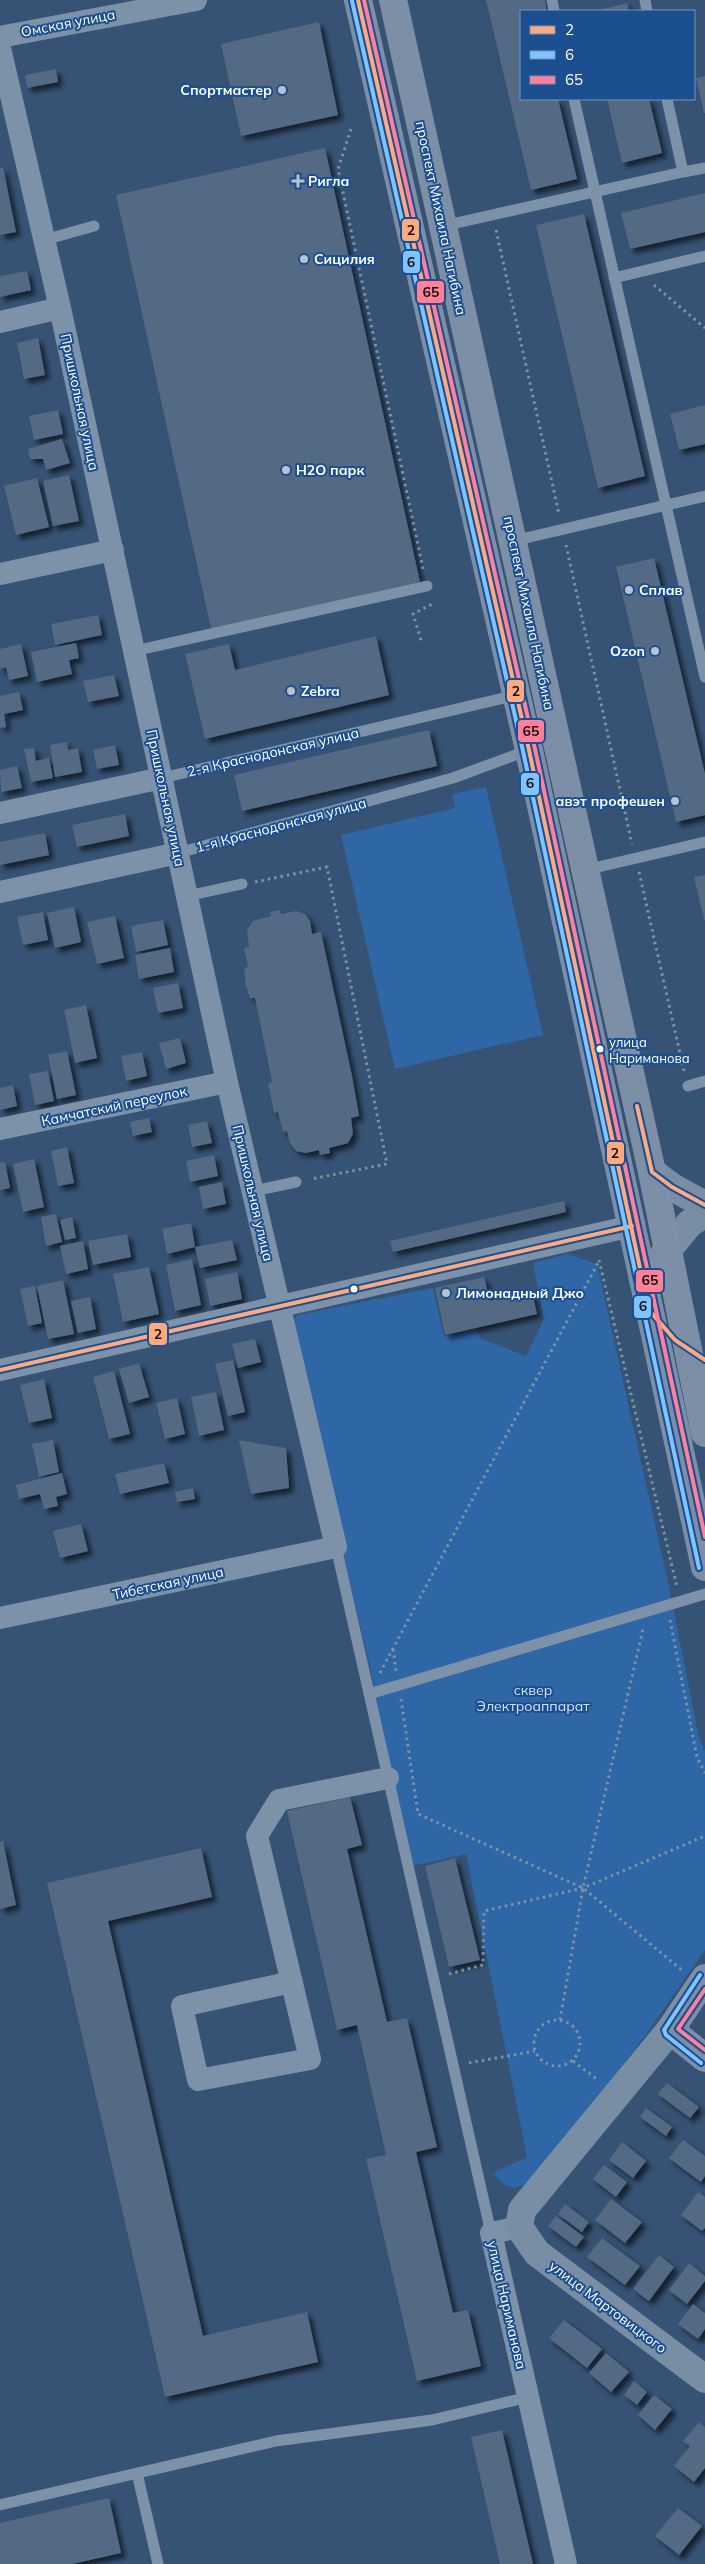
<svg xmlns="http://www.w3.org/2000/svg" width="705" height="2564" font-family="Mulish,sans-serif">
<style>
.green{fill:#2f66a5}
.building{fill:#526984;filter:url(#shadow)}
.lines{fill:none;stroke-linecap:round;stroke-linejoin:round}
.path{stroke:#7d92a8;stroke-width:3;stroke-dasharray:2.5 4;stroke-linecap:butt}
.lane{stroke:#7d92a8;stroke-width:11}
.street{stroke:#7d92a8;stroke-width:22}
.secondary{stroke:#798da4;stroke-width:28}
.primary{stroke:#7d8ea7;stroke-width:28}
.bus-1-casing{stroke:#1b4f8f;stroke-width:8}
.bus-2-casing{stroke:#1b4f8f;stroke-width:8}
.bus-3-casing{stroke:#1b4f8f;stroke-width:8}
.bus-1{stroke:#ffa980;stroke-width:4}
.bus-2{stroke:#80c4ff;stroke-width:4}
.bus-3{stroke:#ff8098;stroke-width:4}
.poi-dot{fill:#b9c2ce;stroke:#1b4f8f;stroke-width:2}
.bus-dot{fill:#fff;stroke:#1b4f8f;stroke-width:2}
.labels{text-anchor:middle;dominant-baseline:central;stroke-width:4;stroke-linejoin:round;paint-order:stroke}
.bus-label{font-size:13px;fill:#fff;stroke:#1b4f8f;text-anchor:start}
.street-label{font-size:14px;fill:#fff;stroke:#1b4f8f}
.poi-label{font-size:14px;font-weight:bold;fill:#fff;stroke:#1b4f8f;text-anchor:start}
.park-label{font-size:14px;fill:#cfe3fa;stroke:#1b4f8f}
.line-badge{stroke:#1b4f8f;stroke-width:2}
.pale-badge-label{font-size:14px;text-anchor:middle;font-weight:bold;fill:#111}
</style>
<defs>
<filter id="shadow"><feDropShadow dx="4.5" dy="4.5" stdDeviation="2.5" flood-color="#0009"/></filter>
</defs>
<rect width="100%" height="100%" fill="#365274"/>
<path class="green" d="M486,787l57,248 -148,34 -54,-234 114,-27 -3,-14z
M567,1254l30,10 72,323 30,151 6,13v199l-60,86 -89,117 -29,32 -13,3 -11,-4 -10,-11 34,-16 -61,-303 -54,12 -32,-138 -9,-57 -82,-341 8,-15 136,-27 11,48 32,-7 4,9 46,18 18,-37 -11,-56z"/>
<path class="building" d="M486,0h59l2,11h-26v88h37l19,80 -46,11z
M627,3l2,8h-33z
M319,22l19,93 -97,21 -20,-92z
M56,69l2,13 -31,6 -2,-13z
M705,76v37h-1l-8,-35z
M607,99h42l13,54 -40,10z
M325,148l95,434 -209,47 -95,-434z
M3,167l13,65 -16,3v-67z
M705,193v39l-75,17 -9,-36z
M584,214l61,262 -47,12 -62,-263z
M27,271l4,19 -31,7v-21z
M38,338l7,37 -21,4 -7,-36z
M705,405v39l-26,6 -9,-36z
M58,410l5,24 -29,6 -5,-24z
M62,439l8,24 -24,7 -3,-11h-13l-2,-10z
M69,475l10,46 -26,5 -10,-45z
M37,478l12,49 -33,8 -12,-49z
M654,558l51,216v41l-29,7 -60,-255z
M98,615l4,20 -47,10 -4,-21z
M376,636l13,59 -184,44 -20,-85 44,-10 6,26z
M76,643l3,15 -10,2 3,14 -35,8 -6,-30z
M21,644l7,32 -19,4 -3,-13 -6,2v-20z
M114,675l5,21 -31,6 -5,-21z
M19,692l4,18 -19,4 2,13 -6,1v-32z
M429,730l8,36 -195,45 -8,-36z
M67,742l1,8 10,-2 4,24 -27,5 -5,-32z
M115,745l4,20 -22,4 -4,-19z
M34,748l2,13 13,-3 4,20 -22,4 -7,-33z
M17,766l5,22 -21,4 -1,-22z
M125,814l4,22 -52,11 -5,-22z
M45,833l4,22 -49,10v-23z
M705,875v45h-1l-10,-43z
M74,907l7,35 -26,6 -8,-35z
M280,910l1,4 15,-3 9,3 5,7 2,13 9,-2 31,144 7,40 -8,2 2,16 -5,9 -19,5 1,5 -10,2 -1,-5 -13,3 -10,-2 -6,-8 -3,-12 -4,1 -5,-20 -4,1 -6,-30 4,-1 -17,-84h-5l-4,-12 -2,-18 4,-1 -4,-19 5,-1 -2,-17 6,-9 18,-5 -1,-4z
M43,912l5,28 -25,5 -6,-28z
M115,916l9,42 -27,6 -10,-42z
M163,920l5,25 -32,7 -5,-26z
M170,948l4,24 -35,7 -4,-24z
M178,983l5,25 -25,5 -5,-25z
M86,1005l11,53 -22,5 -11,-53z
M180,1038l6,25 -20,6 -7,-26z
M67,1051l9,44 -19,4 -9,-44z
M142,1052l5,24 -21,5 -5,-25z
M48,1071l6,30 -19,4 -6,-31z
M13,1085l4,21 -17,4v-22z
M149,1118l3,14 -19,4 -3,-14z
M207,1121l5,22 -20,4 -4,-22z
M67,1147l7,36 -16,3 -7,-35z
M214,1155l4,21 -28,6 -4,-21z
M34,1159l10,48 -21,5 -10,-48z
M5,1162l5,26 -10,2v-27z
M222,1182l4,22 -23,5 -4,-22z
M564,1201l2,11 -173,40 -3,-11z
M56,1214l6,28 -16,4 -5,-29z
M72,1217l4,21 -11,2 -5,-20z
M191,1223l4,24 -28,7 -5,-25z
M127,1234l4,23 -38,8 -5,-24z
M232,1240l5,20 -37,8 -5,-21z
M83,1241l5,28 -22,5 -6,-28z
M192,1259l9,46 -26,6 -9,-46z
M149,1267l10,47 -36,8 -10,-48z
M237,1272l5,27 -32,7 -5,-27z
M484,1277l6,24 42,-9 5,22 -92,21 -10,-47z
M63,1280l11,54 -26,5 -11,-53z
M35,1286l7,37 -14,3 -8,-37z
M90,1297l6,32 -18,4 -7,-32z
M255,1339l6,23 -23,6 -6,-24z
M233,1360l12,52 -17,4 -13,-52z
M139,1363l10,34 -20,6 -10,-34z
M114,1371l16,63 -21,5 -16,-62z
M44,1379l8,39 -23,5 -9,-38z
M216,1392l8,38 -25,6 -8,-39z
M177,1398l8,36 -20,5 -9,-36z
M53,1440l6,32 -20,5 -7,-33z
M239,1440l47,8 3,40 -38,6z
M164,1463l5,20 -49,11 -5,-20z
M62,1473l5,21 -11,3 2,9 -14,3 -4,-15 -21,5 -3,-14z
M193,1488l2,11 -18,3 -2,-10z
M81,1524l7,27 -28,7 -7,-27z
M350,1797l12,48 -15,4 40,173 20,-4 30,129 -21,5 37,161 15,-3 13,56 -64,15 -51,-222 20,-4 -29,-130 -20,5 -50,-219z
M3,1841l13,64 -16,4v-67z
M201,1848l11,49 -104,24 95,415 104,-24 11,50 -153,35 -118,-514z
M455,1858l25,102 -31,7 -24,-101z
M667,2083l32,24 -9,11 -32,-24z
M646,2108l26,19 -6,9 -26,-19z
M683,2140l22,16v20l-4,6 -32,-24z
M622,2142l24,19 -13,17 -24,-18z
M604,2165l23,17 -11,15 -23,-18z
M698,2192l7,5v31l-3,3 -21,-16z
M611,2199l31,23 -17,21 -30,-23z
M565,2204l24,18 -7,10 -24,-18z
M556,2216l28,21 -8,10 -28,-21z
M602,2238l38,28 -15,19 -38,-28z
M659,2255l15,12 -25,34 -16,-12z
M689,2263l16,13v5l-18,23 -18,-14z
M693,2304l12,9v16l-7,10 -20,-15z
M564,2320l38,29 -15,19 -38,-30z
M606,2353l23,19 -18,20 -22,-19z
M634,2381l13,11 -10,13 -13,-10z
M654,2395l18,14 -17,21 -17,-15z
M699,2422l6,5v41l-11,14 -20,-16 16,-20 -7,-5z
M502,2430l31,134h-33l-29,-127z
M109,2498l12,55 -49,11h-72v-41z
M678,2508l24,18 -23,29 -24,-19z"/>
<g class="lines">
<path class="path" d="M351,129l-13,40 86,404
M496,230l63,284
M654,285l51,43
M566,545l66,299
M421,640l-8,-26 19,-10 -1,-3
M639,872l45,199
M255,882l72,-15 60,297 -76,15
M599,1260l78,327
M670,1620l27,137 8,16
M393,1649l3,22
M380,1673l219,-412
M401,1699l17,115 165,74 100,83
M449,1974l34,-9 1,-54 99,-23 122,-52
M534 2043a23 23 0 1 1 46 0a23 23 0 1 1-46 0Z
M560,2020l23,-132 60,-259
M573,2061l25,19
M469,2063l66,-12"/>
<path class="lane" d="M552,0l2,11
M645,0l2,11
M574,99l131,578
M683,172l22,-4
M443,226l240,-54 -16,-73
M44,240l50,-14
M614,278l91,-22
M513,541l192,-45
M134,651l293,-65
M162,778l355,-83
M178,853l275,-75 76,-28
M585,870l120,-28
M187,896l55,-12
M688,1086l17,-5
M253,1191l43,-9
M336,1547l155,686
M369,1694l336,-100
M137,2473l21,91
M0,2505l276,-64 156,-21 96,-23"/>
<path class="street" d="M0,37l196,-37
M0,48l60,260 167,774 109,465 -336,71
M0,322l60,-14
M0,574l113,-24
M0,813l162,-35
M0,892l178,-39
M0,1129l227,-47
M0,1370l632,-144
M292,1982l-110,24 16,74 112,-21 -53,-223 22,-36 109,-22
M519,2227l-28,6 75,331"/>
<path class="secondary" d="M652,1172l20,15 33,18
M643,1280l47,-57 15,-9
M670,2030l-148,180 -3,17 18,26 168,126"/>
<path class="primary" d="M358,0l171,750 176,817
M393,0l259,1172 53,261
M705,1978l-35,52 35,28"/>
<g class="bus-1-casing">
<path id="bus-1" d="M358,0l171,750 120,560 26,30 30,20
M637,1106l15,66 20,15 33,18
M0,1370l632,-144"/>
</g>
<g class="bus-2-casing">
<path id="bus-2" d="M352,1l171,750 176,817
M700,1975l-36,55 2,5 35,28"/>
</g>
<g class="bus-3-casing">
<path id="bus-3" d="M364,0l171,749 170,788
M705,1989l-27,40 27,21"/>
</g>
<use href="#bus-1" class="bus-1"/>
<use href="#bus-2" class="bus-2"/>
<use href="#bus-3" class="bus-3"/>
</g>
<g class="poi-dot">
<circle cx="282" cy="90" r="5"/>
<path d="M295.5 173.5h5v5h5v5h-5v5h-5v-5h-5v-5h5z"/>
<circle cx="304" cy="259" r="5"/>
<circle cx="286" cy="470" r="5"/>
<circle cx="629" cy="590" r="5"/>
<circle cx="655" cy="651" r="5"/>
<circle cx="291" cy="691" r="5"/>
<circle cx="675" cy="801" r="5"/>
<circle cx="446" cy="1293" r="5"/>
</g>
<g class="bus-dot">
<circle cx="600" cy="1049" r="4.5"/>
<circle cx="354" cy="1289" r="4.5"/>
</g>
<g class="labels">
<g class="bus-label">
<text x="609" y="1042">улица<tspan x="609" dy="16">Нариманова</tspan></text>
</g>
<g class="street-label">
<text transform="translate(68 23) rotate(-11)">Омская улица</text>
<text transform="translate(441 218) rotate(78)">проспект Михаила Нагибина</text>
<text transform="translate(80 402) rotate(78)">Пришкольная улица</text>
<text transform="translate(529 613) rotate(78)">проспект Михаила Нагибина</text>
<text transform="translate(273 752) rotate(-13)">2-я Краснодонская улица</text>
<text transform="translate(166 798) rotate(78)">Пришкольная улица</text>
<text transform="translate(281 825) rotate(-15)">1-я Краснодонская улица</text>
<text transform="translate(114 1106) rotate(-12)">Камчатский переулок</text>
<text transform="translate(253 1193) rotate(77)">Пришкольная улица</text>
<text transform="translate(168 1583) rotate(-12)">Тибетская улица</text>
<text transform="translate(507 2305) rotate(77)">улица Нариманова</text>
<text transform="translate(608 2307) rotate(37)">улица Мартовицкого</text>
</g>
<g class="poi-label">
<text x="272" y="90" text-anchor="end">Спортмастер</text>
<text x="308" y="181">Ригла</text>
<text x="314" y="259">Сицилия</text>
<text x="296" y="470">H2O парк</text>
<text x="639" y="590">Сплав</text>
<text x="645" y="651" text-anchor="end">Ozon</text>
<text x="301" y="691">Zebra</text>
<text x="665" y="801" text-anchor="end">авэт профешен</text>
<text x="456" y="1293">Лимонадный Джо</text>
</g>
<g class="park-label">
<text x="533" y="1690">cквер<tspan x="533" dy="16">Электроаппарат</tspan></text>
</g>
</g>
<g class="line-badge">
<rect x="401" y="218" width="19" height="24" rx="5" fill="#ffa980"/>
<rect x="402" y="250" width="19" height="24" rx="5" fill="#80c4ff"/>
<rect x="416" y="280" width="29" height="24" rx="5" fill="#ff8098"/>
<rect x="506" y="679" width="19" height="24" rx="5" fill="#ffa980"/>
<rect x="517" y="719" width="28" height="24" rx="5" fill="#ff8098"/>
<rect x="520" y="772" width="20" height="24" rx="5" fill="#80c4ff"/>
<rect x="606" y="1141" width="19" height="24" rx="5" fill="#ffa980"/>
<rect x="635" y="1269" width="29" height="24" rx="5" fill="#ff8098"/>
<rect x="633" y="1295" width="19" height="24" rx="5" fill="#80c4ff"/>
<rect x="148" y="1322" width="20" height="24" rx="5" fill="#ffa980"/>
</g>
<g class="pale-badge-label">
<text x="411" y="235">2</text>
<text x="411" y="267">6</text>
<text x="431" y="297">65</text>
<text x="516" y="696">2</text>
<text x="531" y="736">65</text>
<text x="530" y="788">6</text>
<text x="615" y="1158">2</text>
<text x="650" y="1285">65</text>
<text x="643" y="1311">6</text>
<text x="158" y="1339">2</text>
</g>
<rect x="520" y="10" width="175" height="90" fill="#1b4f8f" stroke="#7695bc"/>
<rect x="530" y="26" width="25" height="8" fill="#ffa980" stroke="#7695bc"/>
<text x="565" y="35" font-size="15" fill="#ffffff">2</text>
<rect x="530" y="51" width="25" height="8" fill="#80c4ff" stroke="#7695bc"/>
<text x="565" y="60" font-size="15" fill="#ffffff">6</text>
<rect x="530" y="76" width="25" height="8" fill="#ff8098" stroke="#7695bc"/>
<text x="565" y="85" font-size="15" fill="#ffffff">65</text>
</svg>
